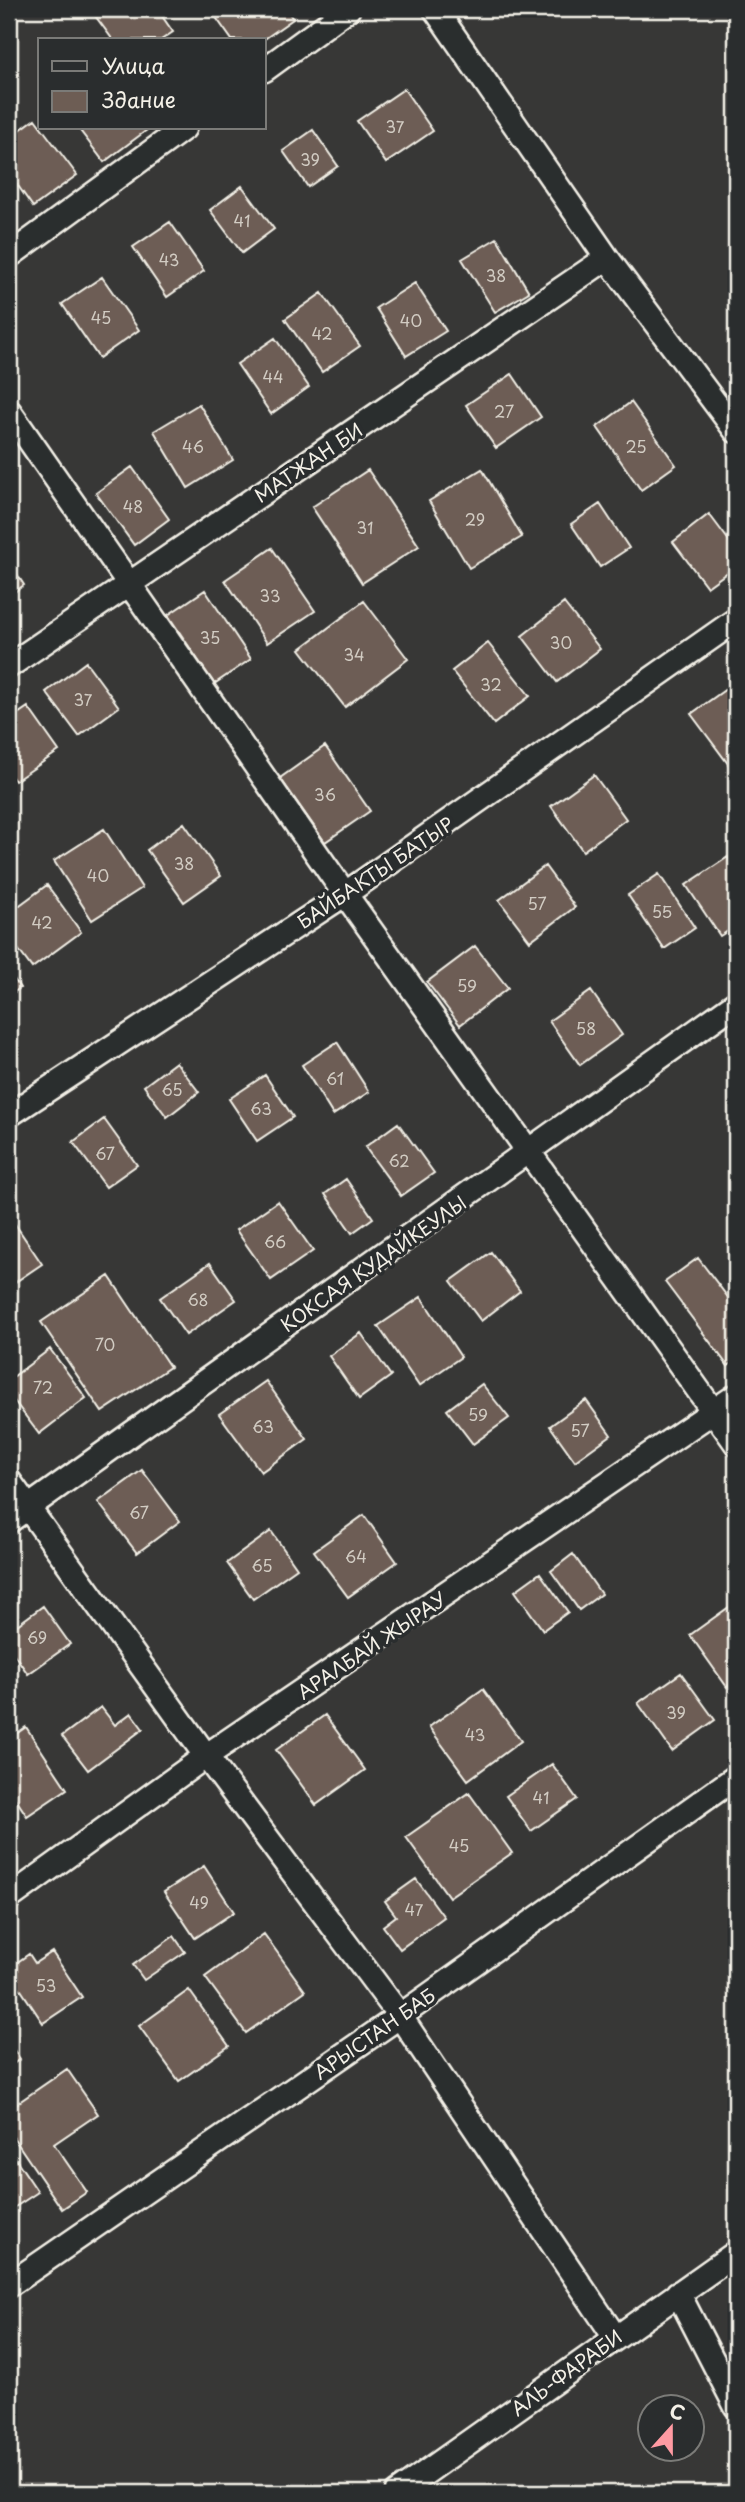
<svg xmlns="http://www.w3.org/2000/svg" width="745" height="2502" font-family="'Playpen Sans',sans-serif">
<style>
.building{fill:#6d5d54;stroke:#f4f1e8;stroke-width:2}
.lines{fill:none;stroke-linecap:round;stroke-linejoin:round}
.minor-casing{stroke:#f4f1e8;stroke-width:28}
.minor{stroke:#2a2d2e;stroke-width:23}
.labels{text-anchor:middle;dominant-baseline:central;stroke-width:7;stroke-linejoin:round;paint-order:stroke}
.number-label{font-size:16px;fill:#d2ccc3}
.street-label{font-size:19px;fill:#f4f1e8;stroke:#2a2d2e}
</style>
<rect width="100%" height="100%" fill="#373736"/>
<filter id="ink" filterUnits="userSpaceOnUse"><feTurbulence type="fractalNoise" baseFrequency=".0143" numOctaves="2"/><feDisplacementMap in="SourceGraphic" scale="14" xChannelSelector="R" yChannelSelector="G"/><feConvolveMatrix kernelMatrix="1 2 1 2 8 2 1 2 1" color-interpolation-filters="sRGB"/></filter>
<g filter="url(#ink)">
<path class="building" d="M98,9h59l16,23 -12,8h-48l-20,-27z
M210,9h76l7,10 -30,21h-31z
M404,89l29,42 -47,32 -29,-42z
M35,119l42,56 -44,32 -24,-34v-35z
M78,128h67l2,2 -43,32z
M313,130l25,36 -30,21 -25,-36z
M242,186l32,43 -32,24 -32,-43z
M170,222l34,49 -37,26 -34,-50z
M497,238l32,54 -34,20 -33,-53z
M102,277l37,53 -40,28 -37,-54z
M415,283l31,48 -40,25 -30,-48z
M322,293l38,53 -38,26 -37,-53z
M275,338l34,49 -38,27 -34,-50z
M512,374l29,43 -45,31 -30,-43z
M631,402l45,63 -35,25 -44,-63z
M199,404l34,56 -45,28 -34,-57z
M132,467l37,52 -35,26 -38,-52z
M482,469l40,68 -53,31 -40,-67z
M368,470l51,76 -57,37 -50,-76z
M600,504l29,44 -29,19 -29,-43z
M709,514l27,36v16l-29,21 -34,-45z
M272,548l43,63 -48,32 -42,-63z
M9,562l15,23 -15,11z
M205,590l46,69 -37,25 -46,-69z
M364,601l44,58 -63,48 -45,-58z
M564,603l36,46 -43,33 -35,-46z
M488,643l42,53 -36,28 -42,-53z
M86,662l33,45 -40,29 -33,-44z
M733,684l3,5v71l-7,5 -38,-51z
M28,707l31,44 -44,30 -6,-8v-53z
M325,746l45,65 -45,31 -45,-64z
M594,775l32,44 -43,32 -32,-45z
M184,823l37,53 -37,26 -37,-52z
M104,829l38,59 -50,32 -38,-59z
M728,857l8,13v56l-16,10 -34,-51z
M545,866l30,41 -45,34 -31,-41z
M659,874l36,54 -31,21 -36,-54z
M47,885l34,47 -49,36 -23,-31v-24z
M475,946l33,42 -48,37 -33,-43z
M9,972l11,16 -11,8z
M591,991l31,44 -42,30 -31,-44z
M337,1042l32,50 -36,23 -31,-50z
M176,1062l23,30 -32,25 -23,-31z
M265,1075l28,42 -36,24 -28,-42z
M104,1119l33,46 -31,22 -33,-45z
M398,1123l36,50 -33,23 -36,-49z
M346,1179l27,39 -21,15 -27,-39z
M278,1201l35,50 -42,29 -35,-50z
M9,1215l33,49 -31,21 -2,-4z
M491,1252l29,39 -39,30 -30,-40z
M698,1258l38,50v52l-8,6 -63,-84z
M210,1263l26,37 -50,35 -26,-37z
M109,1276l61,91 -68,45 -61,-90z
M421,1297l40,60 -42,29 -41,-60z
M361,1333l30,43 -32,23 -30,-43z
M50,1349l36,49 -47,36 -30,-40v-14z
M266,1381l41,58 -46,33 -42,-58z
M482,1384l27,34 -36,26 -26,-34z
M586,1400l25,35 -36,26 -25,-35z
M142,1470l38,51 -43,32 -39,-51z
M364,1515l33,47 -49,35 -34,-46z
M271,1531l26,37 -44,31 -26,-36z
M573,1554l28,40 -22,16 -28,-39z
M540,1573l28,39 -25,18 -28,-39z
M736,1602v78l-9,7 -37,-52z
M43,1606l27,38 -42,30 -19,-27v-16z
M681,1673l34,47 -43,31 -34,-48z
M483,1689l38,52 -53,39 -39,-53z
M101,1707l14,18 16,-12 12,16 -55,41 -26,-34z
M325,1715l40,55 -49,35 -40,-55z
M26,1727l41,62 -40,27 -18,-27v-50z
M552,1764l25,35 -46,32 -25,-35z
M469,1793l43,60 -63,44 -43,-60z
M204,1866l30,46 -39,26 -31,-46z
M416,1879l28,38 -44,32 -17,-23 13,-10 -11,-15z
M264,1934l41,57 -59,42 -41,-56z
M174,1936l11,16 -41,28 -11,-15z
M52,1952l30,45 -39,26 -34,-51v-4l20,-14 6,9z
M189,1990l40,56 -50,35 -40,-55z
M9,2043l11,16 -11,8z
M67,2069l31,45 -44,30 33,48 -25,17 -53,-78v-22z
M9,2149l29,43 -29,19z"/>
<g class="lines">
<g class="minor-casing">
<path id="minor" d="M435,9l172,249 129,173
M264,70l84,-61
M9,256l175,-128
M9,411l336,483 391,549
M9,666l598,-408
M9,1115l336,-221 391,-274
M9,1481l197,275 194,260 215,321
M9,1521l727,-518
M9,1898l197,-142 530,-360
M9,2285l391,-269 336,-239
M678,2293l58,113
M397,2493l339,-240"/>
</g>
<use href="#minor" class="minor"/>
</g>
</g>
<g class="labels">
<g class="number-label">
<text x="395" y="126">37</text>
<text x="310" y="159">39</text>
<text x="242" y="220">41</text>
<text x="169" y="259">43</text>
<text x="496" y="275">38</text>
<text x="101" y="317">45</text>
<text x="411" y="320">40</text>
<text x="322" y="333">42</text>
<text x="273" y="376">44</text>
<text x="504" y="411">27</text>
<text x="193" y="446">46</text>
<text x="636" y="446">25</text>
<text x="133" y="506">48</text>
<text x="475" y="519">29</text>
<text x="365" y="527">31</text>
<text x="270" y="595">33</text>
<text x="210" y="637">35</text>
<text x="561" y="642">30</text>
<text x="354" y="654">34</text>
<text x="491" y="684">32</text>
<text x="83" y="699">37</text>
<text x="325" y="794">36</text>
<text x="184" y="863">38</text>
<text x="98" y="875">40</text>
<text x="537" y="903">57</text>
<text x="662" y="911">55</text>
<text x="42" y="922">42</text>
<text x="467" y="985">59</text>
<text x="586" y="1028">58</text>
<text x="335" y="1078">61</text>
<text x="172" y="1089">65</text>
<text x="261" y="1108">63</text>
<text x="105" y="1153">67</text>
<text x="399" y="1160">62</text>
<text x="275" y="1241">66</text>
<text x="198" y="1299">68</text>
<text x="105" y="1344">70</text>
<text x="43" y="1387">72</text>
<text x="478" y="1414">59</text>
<text x="263" y="1426">63</text>
<text x="580" y="1430">57</text>
<text x="139" y="1512">67</text>
<text x="356" y="1556">64</text>
<text x="262" y="1565">65</text>
<text x="37" y="1637">69</text>
<text x="676" y="1712">39</text>
<text x="475" y="1734">43</text>
<text x="541" y="1797">41</text>
<text x="459" y="1845">45</text>
<text x="199" y="1902">49</text>
<text x="414" y="1909">47</text>
<text x="46" y="1985">53</text>
</g>
<g class="street-label">
<text transform="translate(308 462) rotate(-34)">МАТЖАН БИ</text>
<text transform="translate(375 872) rotate(-34)">БАЙБАКТЫ БАТЫР</text>
<text transform="translate(373 1263) rotate(-35)">КОКСАЯ КУДАЙКЕУЛЫ</text>
<text transform="translate(371 1645) rotate(-34)">АРАЛБАЙ ЖЫРАУ</text>
<text transform="translate(374 2033) rotate(-35)">АРЫСТАН БАБ</text>
<text transform="translate(566 2372) rotate(-36)">АЛЬ-ФАРАБИ</text>
</g>
</g>
<rect width="745" height="2502" fill="none" stroke="#2a2d2e" stroke-width="35"/>
<rect x="18" y="18" width="710" height="2467" fill="none" stroke="#f4f1e8" stroke-width="2.5" filter="url(#ink)"/>
<rect x="38" y="38" width="228" height="91" fill="#2a2d2e" stroke="#7b7b78" stroke-width="2"/>
<rect x="52" y="61" width="35" height="10" fill="#2a2d2e" stroke="#7b7b78" stroke-width="2"/>
<text x="102" y="74" font-size="21" fill="#f4f1e8">Улица</text>
<rect x="52" y="91" width="35" height="21" fill="#6d5d54" stroke="#7b7b78" stroke-width="2"/>
<text x="102" y="108" font-size="21" fill="#f4f1e8">Здание</text>
<g transform="translate(671 2428) rotate(21)"><circle r="33" fill="#2a2d2e" stroke="#7b7b78" stroke-width="2"/>
<path d="M0-5L12 26L0 18L-12 26Z" fill="#ff9aa2"/>
<text y="-10" font-size="19" font-weight="bold" text-anchor="middle" fill="#f4f1e8">С</text>
</g>
</svg>
